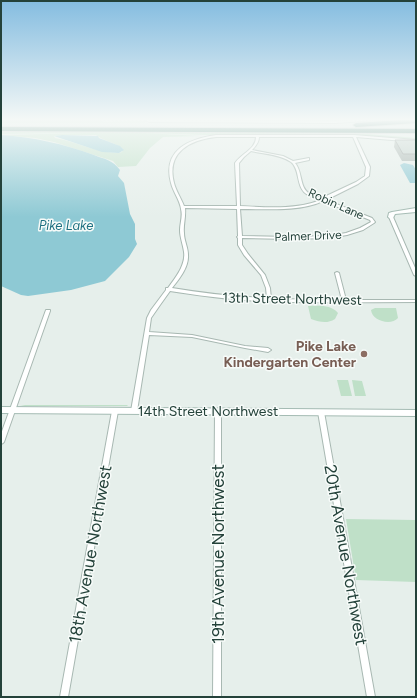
<svg xmlns="http://www.w3.org/2000/svg" width="417" height="698" font-family="Figtree,sans-serif">
<style>
.green{fill:#bfe0c8;fill-rule:evenodd}
.water{fill:#8ec9d4}
.lines{fill:none;stroke-linecap:round;stroke-linejoin:round}
.street-casing{stroke:#a8b8b2;stroke-width:2}
.secondary-casing{stroke:#a4bbb3;stroke-width:2}
.highway-casing{stroke:#c2cac8;stroke-width:2}
.street{fill:#fff;fill-rule:evenodd}
.secondary{fill:#fff;fill-rule:evenodd}
.highway{fill:#2f6f62;fill-rule:evenodd}
.wall{fill:#a1aea9}
.building{fill:#bbcac4;stroke:#838d89}
.education-dot{fill:#8d6e63;stroke:#f7fbf9;stroke-width:1.5}
.labels{text-anchor:middle;dominant-baseline:central;stroke-width:3;stroke-linejoin:round;paint-order:stroke}
.far-street-label{font-size:12px;fill:#24423a;stroke:#f7fbf9}
.far-water-label{font-size:13px;font-style:italic;fill:#1c6f80;stroke:#f7fbf9}
.street-label{font-size:14px;fill:#24423a;stroke:#f7fbf9}
.education-label{font-size:14px;font-weight:bold;fill:#785e54;stroke:#f7fbf9;text-anchor:end}
.near-street-label{font-size:17px;fill:#24423a;stroke:#f7fbf9}
</style>
<rect width="100%" height="100%" fill="#e6efeb"/>
<path class="green" d="M1,119h98l5,3 41,-1v2h-144z
M60,131l308,3 48,4v2l-65,-5h-147l-61,-2 59,3 -39,1 -13,11 -14,18 -18,1 -5,-6 -59,-19 -19,-4 -34,-3 81,-2 -81,1v-2zM62,135h34c7,6 19,7 27,14l-1,3 -3,1c-22,0 -42,-11 -64,-15l-1,-2z
M308,306c11,0 22,-2 30,7l-3,6c-8,5 -15,3 -24,0z
M375,308h21l2,10c-7,8 -26,3 -27,-8z
M337,380h11l4,16h-11z
M352,380l10,1 4,15h-11z
M20,405h107l1,1h-103z
M346,519l70,1v62l-60,-2z"/>
<path class="water" d="M1,135c33,2 62,9 93,20 10,4 19,5 26,15l-2,6 6,7 6,31 5,10v15l2,5 -8,13 -24,24 -34,9 -43,6 -7,-1 -20,-9z
M62,135l36,1 1,2 21,8 4,4 -5,3 -17,-1 -48,-16z
M404,163l9,2 3,5v13h-6l-10,-18z"/>
<g class="lines">
<g class="street-casing">
<path id="street" d="M144,119l6,1 185,1 34,-2h24l-58,4 -186,-1z
M216,135h138l62,5v2l-60,-5 14,30 -1,9 -11,8 -32,16 46,18 3,4 -1,1 -11,7 -16,5 -18,3 -39,1 -48,-1v7l6,9 17,21 5,13 1,11 71,1 -7,-27 2,-1 2,1 7,27h70v2c-62,0 -124,2 -185,-3 -21,-2 -41,-5 -61,-8l-10,14 -9,13 -2,14 43,3 53,11 23,2 3,2 -3,2 -23,-4 -53,-11 -43,-2 -12,76 -1,1h-4l-1,-1 16,-93 4,-8 15,-20v-2h2c7,-10 18,-23 16,-36 -1,-8 -4,-14 -4,-22 0,-7 3,-14 1,-21 -1,-9 -8,-17 -10,-26 -9,-33 18,-44 45,-48zM216,137h40c0,12 -14,16 -21,26l2,43h-53c-3,-8 -8,-15 -10,-23 -8,-31 16,-43 42,-46zM259,137h94l13,30 -1,9 -9,6 -34,16c-3,-1 -8,-2 -12,-4 -11,-6 -7,-22 -15,-31l14,-3v-2l-16,3 -10,-5 -31,-6c4,-4 7,-8 7,-13zM251,151c12,3 29,3 40,11 10,8 4,26 17,33 3,2 8,3 12,5 -22,10 -56,7 -80,6l-1,-43 5,-6zM323,201l47,19 1,2 -11,6 -14,5 -17,3 -39,1 -48,-1 -2,-27c26,0 60,3 83,-8zM185,208l52,1 1,27 -1,1 1,1v7l6,10 17,20 5,13 1,10c-32,-1 -64,-5 -95,-10 7,-9 17,-21 16,-33 0,-8 -4,-14 -4,-22 -1,-8 2,-16 1,-25z
M390,216h2l1,1 23,53v6l-2,-1 -25,-58z
M46,310h4v1l-46,131 -1,1 -2,1v-10z
M115,409l2,1 1,1 -50,286h-8l52,-286 1,-1z
M218,410l2,1 1,1v285h-8l2,-285 1,-1z
M321,410l2,1 1,1 51,285h-8l-49,-285 1,-1z"/>
</g>
<g class="secondary-casing">
<path id="secondary" d="M416,208v4l-21,2 -2,4 -2,1 -3,-2 1,-4 3,-1z
M1,407l415,3v6l-415,-3z"/>
</g>
<g class="highway-casing">
<path id="highway" d="M416,119v4l-60,4 -3,-2 3,-2z
M1,127l415,2v4l-415,-2z"/>
</g>
<use href="#street" class="street"/>
<use href="#secondary" class="secondary"/>
<use href="#highway" class="highway"/>
</g>
<path class="wall" d="M395,140h21v21h-14l-8,-14z"/>
<path class="building" d="M395,140h21v14h-13z"/>
<linearGradient id="sky" x2="0" y2="1"><stop stop-color="#84bce0"/><stop offset="0.55" stop-color="#f4f8f6"/><stop offset="1" stop-color="#f4f8f6" stop-opacity="0"/></linearGradient>
<rect width="417" height="217" fill="url(#sky)"/>
<circle class="education-dot" cx="364" cy="354" r="4"/>
<g class="labels">
<g class="far-street-label">
<text transform="translate(336 204) rotate(24)">Robin Lane</text>
<text transform="translate(308 236) rotate(-2)">Palmer Drive</text>
</g>
<g class="far-water-label">
<text x="66" y="225">Pike Lake</text>
</g>
<g class="street-label">
<text transform="translate(292 299) rotate(1)">13th Street Northwest</text>
<text x="208" y="411">14th Street Northwest</text>
</g>
<g class="education-label">
<text x="356" y="346">Pike Lake<tspan x="356" dy="16">Kindergarten Center</tspan></text>
</g>
<g class="near-street-label">
<text transform="translate(90 554) rotate(-80)">18th Avenue Northwest</text>
<text transform="translate(218 554) rotate(-90)">19th Avenue Northwest</text>
<text transform="translate(346 555) rotate(80)">20th Avenue Northwest</text>
</g>
</g>
<rect width="417" height="698" fill="none" stroke="#24423a" stroke-width="4"/>
</svg>
